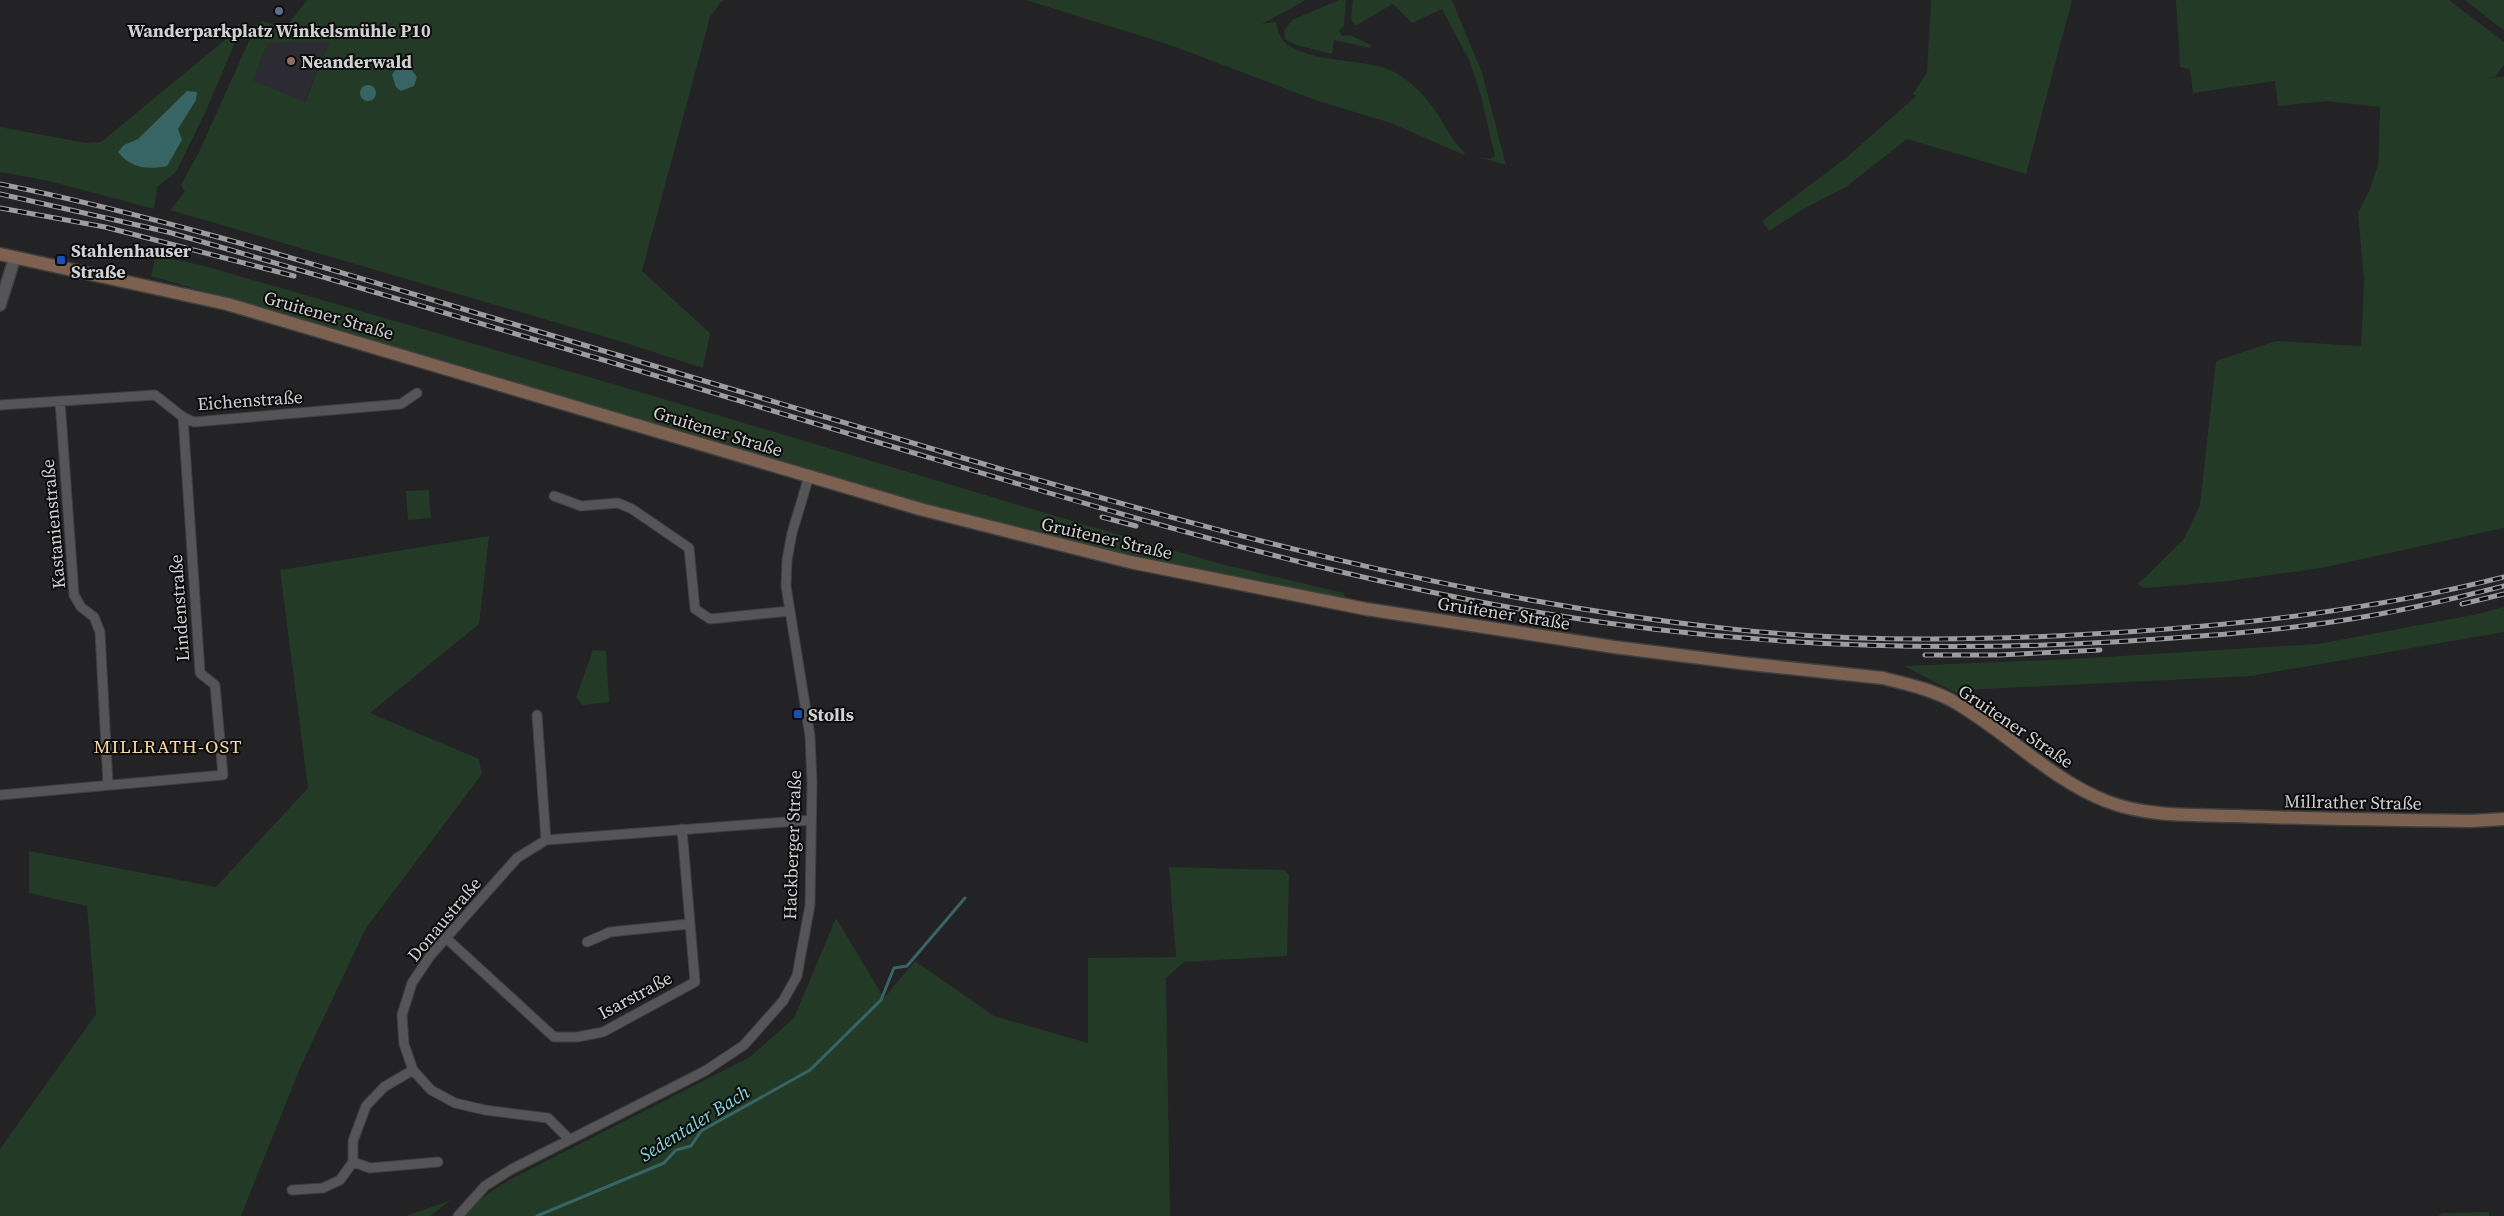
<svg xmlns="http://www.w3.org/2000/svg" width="2504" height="1216" font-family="'Source Serif 4',serif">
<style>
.built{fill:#2c2b34}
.green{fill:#233a26;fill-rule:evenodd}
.water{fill:#376566}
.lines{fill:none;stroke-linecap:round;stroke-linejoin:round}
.stream{stroke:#376566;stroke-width:3}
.minor-casing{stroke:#3f3f41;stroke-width:11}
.tertiary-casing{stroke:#3f3f41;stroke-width:14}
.secondary-casing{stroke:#3f3f41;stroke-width:15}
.minor{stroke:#555558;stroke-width:9}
.tertiary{stroke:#555558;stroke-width:11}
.secondary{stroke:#7d6150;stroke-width:12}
.rail-casing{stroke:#9d9c9f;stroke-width:5}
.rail{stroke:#0c0c0d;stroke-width:3;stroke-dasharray:9;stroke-linecap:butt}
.service-dot{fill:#5c6f8a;stroke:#0c0c0d;stroke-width:2}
.education-dot{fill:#8d6e63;stroke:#0c0c0d;stroke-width:2}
.transit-dot{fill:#1a4fb4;stroke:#0c0c0d;stroke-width:2}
.labels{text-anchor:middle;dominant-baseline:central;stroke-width:4;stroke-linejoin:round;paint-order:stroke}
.poi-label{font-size:18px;font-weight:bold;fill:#d1d1d3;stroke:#0c0c0d;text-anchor:start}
.street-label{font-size:18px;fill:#d1d1d3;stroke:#0c0c0d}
.neighbourhood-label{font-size:19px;letter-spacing:1px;fill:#f9d59f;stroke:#0c0c0d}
.water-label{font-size:19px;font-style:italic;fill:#85d7d9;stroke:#0c0c0d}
</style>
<rect width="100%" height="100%" fill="#232225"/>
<path class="built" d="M329,42l-25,60 -51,-22 15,-37z"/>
<path class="green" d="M307,0h419l-5,2 -11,15 -68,254 68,62 -7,35 -77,-25 -456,-133 15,-18 -4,-7 18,-33 57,-127 6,-4 23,7zM329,42l-24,60 -52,-22 15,-37z
M1026,0h280l-44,24 14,-2c2,9 4,18 12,23 26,17 68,14 97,23 21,7 42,29 54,48 8,13 14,26 26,37l-1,2 -73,-32 -73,-22 -148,-56z
M1339,0h7l-2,26 -5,5 3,5 8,-1 21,10 -1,3 -36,-8 -2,14 -36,-9 -11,-6 -1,-8 8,-11z
M1353,0h99l30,73 24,92 -28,-8 12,2 5,-3 -14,-60 -11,-34 -28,-53 -30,14 -19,-19 -38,22 -4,-7z
M1931,0h141l-46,174 -119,-35 -61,48 -41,21 -36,23 -7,-10 84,-63 70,-62 -3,-2 14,-22z
M2176,0h273l55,42v23l-9,12 -9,1 18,-1v451l-183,40 -93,13 -84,7 -6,-4 46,-45 16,-34 16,-144 60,-20 85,5 3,-66 -6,-67 12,-24 8,-24 2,-58 -52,-6 -50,5 -3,-25 -82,12 -3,-23 -10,-3z
M2465,0h39v30l-6,-4z
M240,23l3,1 -38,89 -29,59 -19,15 -3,22 -105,-28 -49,-9v-45l86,16 15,-1 130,-107z
M156,256l45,9 419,121 476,142 125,36 123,29 1,7 -135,-26 -222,-52 -837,-246z
M429,490l2,28 -23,2 -2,-29z
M489,536l-10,88 -109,89 109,46 3,15 -116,154 -66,140 -59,148h-241v-67l96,-135 -9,-108 -58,-13v-42l187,36 92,-99 -28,-218z
M2504,607v25l-253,44 -286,14 -3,6 -58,-30 167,-7 247,-15 160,-30z
M593,650l13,1 3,51 -27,3 -6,-8z
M1169,867l115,3 5,5 -2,81 -103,6 -18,16 4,238h-716l55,-36 241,-123 44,-39 42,-100 48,80 31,-37 79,55 94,27v-85l88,-1z
M451,1200l-21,16h-24z
M2489,1212v4h-51l4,-3z"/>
<path class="water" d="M401,61h4l12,16 -3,9 -13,5 -5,-4 -4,-12z
M360 93a8 8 0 1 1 16 0a8 8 0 1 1-16 0Z
M187,91l10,1 -1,8 -18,29 4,11 -15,26c-19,4 -37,2 -49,-14l6,-7 14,-6z"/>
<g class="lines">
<path class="stream" d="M537,1216l127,-53 12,-13 15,-4 10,-15 109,-61 71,-70 13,-32 13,-2 58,-68"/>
<g class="minor-casing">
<path id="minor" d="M60,401l14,194 7,12 13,10 6,15 8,152
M0,405l155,-10 28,22 11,5 207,-18 16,-11
M554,496l27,10 37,-3 14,6 57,39 6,61 15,10 80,-8
M537,715l9,125
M0,795l223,-20 -8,-90 -15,-12 -17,-256
M446,938l108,99h23l26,-5 92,-50 -13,-153
M587,942l23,-10 79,-8
M569,1139l-21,-21 -63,-8 -30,-7 -24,-13 -18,-20 -9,-26 -2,-29 10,-32 18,-27 87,-98 29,-18 265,-20
M353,1162l17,6 68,-6
M292,1190l31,-2 17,-8 13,-18v-21l13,-35 18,-19 29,-17
M458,1216l27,-30 27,-17 193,-98 39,-26 39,-44 14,-25 13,-71 2,-122 -2,-47 -24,-150 1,-26 5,-27 17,-57"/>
</g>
<g class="tertiary-casing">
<path id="tertiary" d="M0,305l15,-48"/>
</g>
<g class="secondary-casing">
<path id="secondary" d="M0,254l227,50 693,205 210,53 236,47 248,38 127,16 142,15c23,6 47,11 68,22 54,30 97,78 155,101 40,16 88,14 131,15 78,3 156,4 234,5l33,-2"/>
</g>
<use href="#minor" class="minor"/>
<use href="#tertiary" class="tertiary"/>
<use href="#secondary" class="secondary"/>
<g class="rail-casing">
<path id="rail" d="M0,184c173,35 341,89 510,139 144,43 289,86 433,129 256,76 513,147 779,176 128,15 259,13 387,5 133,-8 265,-23 395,-56
M0,194l168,38c231,66 462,136 692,205 223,66 446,136 676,175 192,33 381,41 575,30 80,-5 161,-10 240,-23 52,-8 102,-20 153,-33
M0,208l105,19 189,49
M1102,517l34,9
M2462,604l42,-10
M1925,655h74l101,-5"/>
</g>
<use href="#rail" class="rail"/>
</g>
<circle class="service-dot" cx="279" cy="11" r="5"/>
<circle class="education-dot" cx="291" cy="61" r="5"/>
<g class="transit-dot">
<rect x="56" y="255" width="10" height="10" rx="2.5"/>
<rect x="793" y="709" width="10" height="10" rx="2.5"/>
</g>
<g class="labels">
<g class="poi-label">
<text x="279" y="30" text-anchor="middle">Wanderparkplatz Winkelsmühle P10</text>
<text x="301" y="61">Neanderwald</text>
<text x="71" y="250">Stahlenhauser<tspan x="71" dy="21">Straße</tspan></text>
<text x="808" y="714">Stolls</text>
</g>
<g class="street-label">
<text transform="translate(329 315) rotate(16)">Gruitener Straße</text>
<text transform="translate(250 400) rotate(-4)">Eichenstraße</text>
<text transform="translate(718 431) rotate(17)">Gruitener Straße</text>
<text transform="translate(53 524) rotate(-95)">Kastanienstraße</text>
<text transform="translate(1107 538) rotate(13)">Gruitener Straße</text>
<text transform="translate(179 608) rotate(-94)">Lindenstraße</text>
<text transform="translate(1504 613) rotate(9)">Gruitener Straße</text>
<text transform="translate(2016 726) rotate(34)">Gruitener Straße</text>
<text transform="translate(2353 802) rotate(1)">Millrather Straße</text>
<text transform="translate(792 845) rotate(-88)">Hackberger Straße</text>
<text transform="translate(444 919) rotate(-50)">Donaustraße</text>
<text transform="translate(635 995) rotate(-28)">Isarstraße</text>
</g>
<g class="neighbourhood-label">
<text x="168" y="746">MILLRATH-OST</text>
</g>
<g class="water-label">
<text transform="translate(694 1123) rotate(-32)">Sedentaler Bach</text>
</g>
</g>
</svg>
